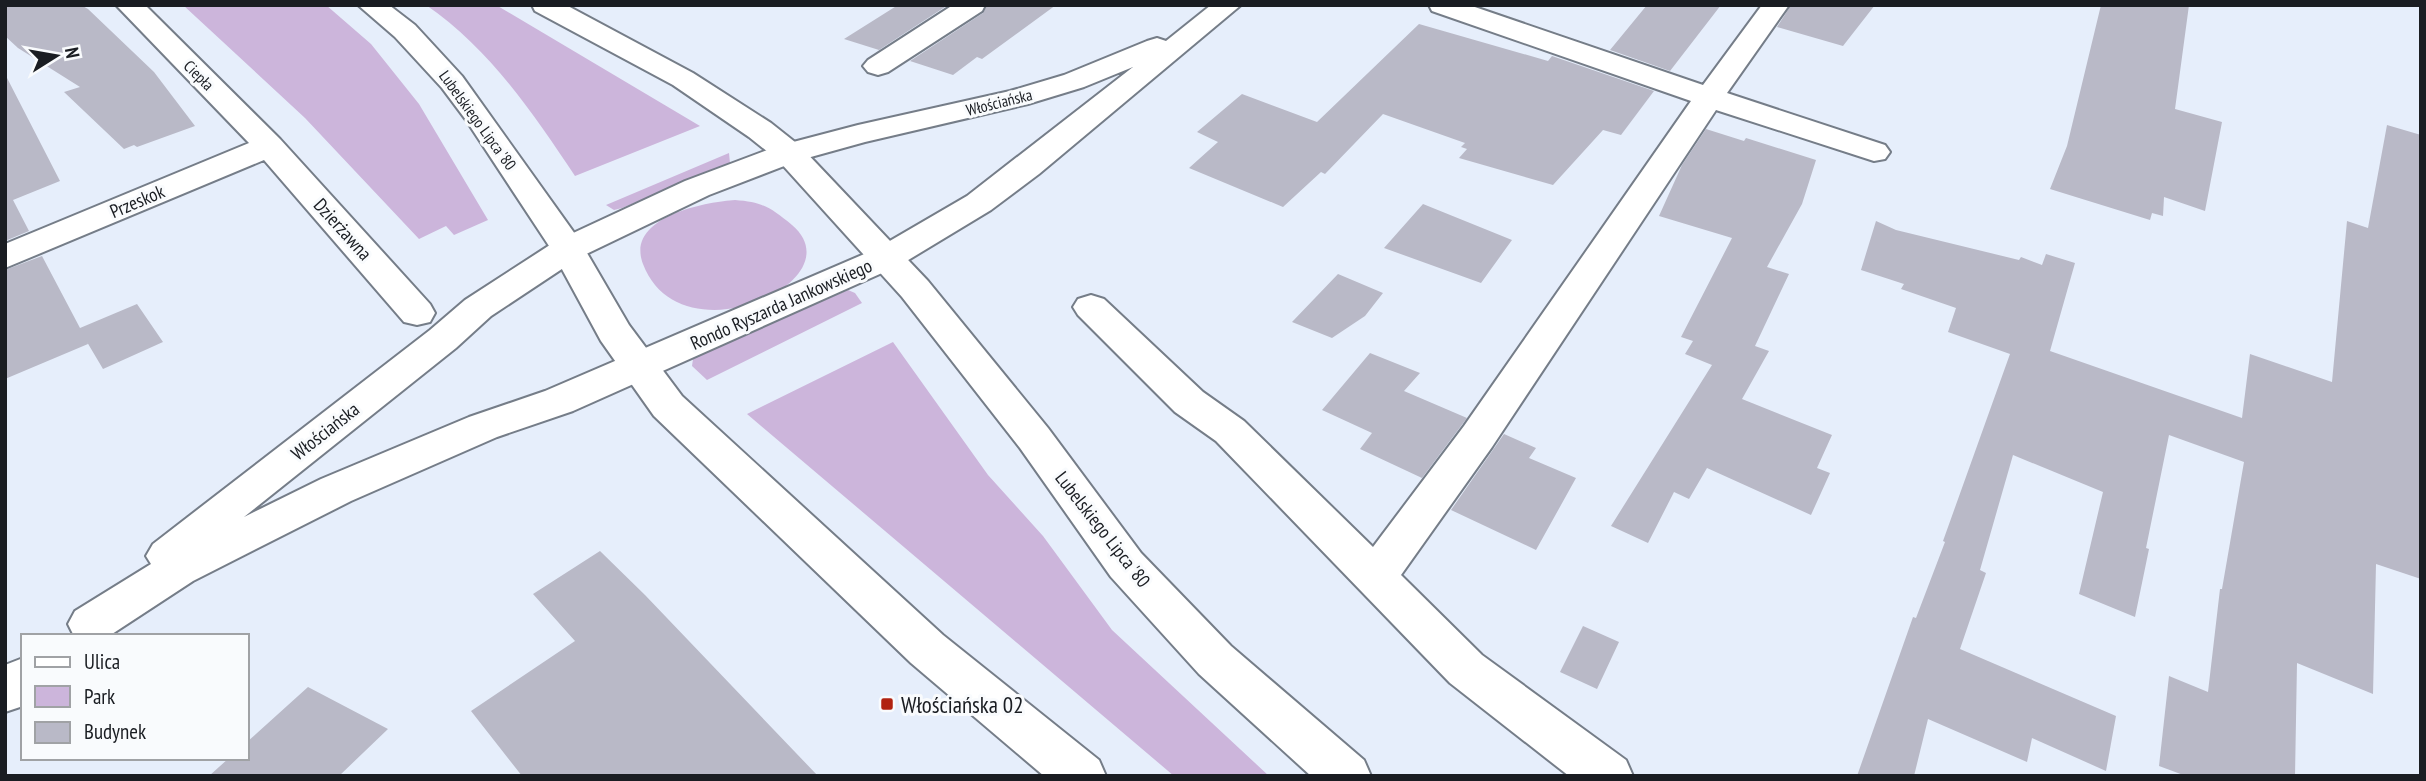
<svg xmlns="http://www.w3.org/2000/svg" width="2426" height="781" font-family="'PT Sans Narrow',sans-serif">
<style>
.green{fill:#ccb5db}
.building{fill:#b9b9c7}
.lines{fill:none;stroke-linecap:round;stroke-linejoin:round}
.minor-casing{stroke:#757d88;stroke-width:4}
.major-casing{stroke:#757d88;stroke-width:4}
.minor{fill:#fff;fill-rule:evenodd}
.major{fill:#fff;fill-rule:evenodd}
.poi-dot{fill:#b02211;stroke:#f9fbfd;stroke-width:2.5}
.labels{text-anchor:middle;dominant-baseline:central;stroke-width:6;stroke-linejoin:round;paint-order:stroke}
.far-street-label{font-size:16px;fill:#1a1d22;stroke:#f9fbfd}
.street-label{font-size:19px;fill:#1a1d22;stroke:#f9fbfd}
.near-poi-label{font-size:23px;fill:#1a1d22;stroke:#f9fbfd;text-anchor:start}
</style>
<rect width="100%" height="100%" fill="#e6eefb"/>
<path class="green" d="M183,5h143l45,39 48,60 69,116 -34,15 -8,-9 -27,13 -114,-121z
M426,5h70l204,121 -125,50c-42,-63 -86,-128 -149,-171z
M729,153l1,10 -108,45 -8,2 -8,-5z
M735,200c28,2 36,8 57,25 66,56 -112,137 -149,39 -18,-47 62,-62 92,-64z
M848,290l7,3 7,10 -155,77 -15,-14 1,-7 12,-8z
M893,342l95,133 55,61 69,94 157,146h-95l-427,-362z"/>
<path class="building" d="M5,5h76l7,4 66,63 41,54 -58,21 -3,-2 -10,4 -60,-57 16,-5 -62,-39 -13,-12z
M898,5h50l-69,45 -35,-11z
M987,5h69l-74,54 -5,-2 -24,18 -43,-14 73,-48z
M1647,5h74l-51,66 -60,-21z
M1791,5h84l-32,41 -66,-19z
M2101,5h88l-14,104 47,13 -17,89 -41,-14 -1,19 -11,-3 -2,7 -100,-31 17,-43z
M1419,24l129,37 4,-5 102,35 -33,44 -18,-5 -50,55 -94,-27 8,-9 -6,-2 4,-4 -82,-29 -58,60 -4,-2 -38,35 -94,-39 29,-26 -21,-10 45,-38 75,28z
M5,74l55,107 -47,19 16,31 -24,10z
M2387,125l34,10v444l-45,-15 -3,130 -76,-31 -2,113h-109l-27,-10 10,-90 39,16 12,-103h2l22,-127 -75,-27 -23,113 3,1 -14,68 -56,-23 24,-102 -90,-37 -33,115 6,3 -26,76 156,67 -10,55 -74,-33 -5,24 -99,-43 -14,57h-57l56,-159 3,1 29,-76 -2,-1 67,-187 -62,-22 8,-24 -55,-19 3,-5 -43,-14 15,-49 20,9 123,30 2,-3 21,8 4,-11 29,9 -25,88 192,67 8,-64 82,28 15,-161 21,7z
M1706,129l38,12 2,-3 70,22 -14,44 -35,63 22,7 -34,72 14,5 -27,48 90,36 -15,33 13,5 -19,42 -104,-47 -18,31 -15,-7 -26,51 -37,-17 101,-161 -27,-11 8,-13 -12,-4 51,-99 -73,-22 23,-51z
M1423,204l89,36 -31,43 -97,-35z
M42,256l38,72 57,-24 26,38 -60,27 -16,-27 1,2 -83,35v-109z
M1338,274l45,19 -18,23 -33,22 -40,-16z
M1370,353l50,20 -16,18 63,27 -45,60 -62,-29 12,-16 -50,-23z
M1504,434l32,14 -7,10 47,20 -40,72 -85,-40z
M600,551l45,44 173,181h-296l-51,-65 104,-70 -42,-47z
M1583,626l36,16 -22,47 -37,-17z
M308,687l80,42 -49,47h-130l20,-18h18v-16z"/>
<g class="lines">
<g class="minor-casing">
<path id="minor" d="M116,5h29l135,134 150,165 5,9 -5,9 -13,3 -13,-3 -140,-162 -259,108v-24l244,-101z
M953,5h32l-3,6 -94,61 -10,3 -10,-3 -5,-6 5,-6z
M1211,5h30l-202,169 -48,36 -91,55 -327,146 -76,26 -146,64 -158,80 -84,55h-35l-6,-12 7,-13 76,-47 -5,-8 7,-12 277,-214 35,-30 91,-59 129,-60 93,-35 80,-21 152,-34 54,-16 83,-34 10,-3 9,3zM1133,67l-166,129 -91,53 -331,142 -76,26 -148,62 -77,38 212,-169 35,-32 89,-59 129,-62 91,-35 65,-18 163,-38 56,-17z
M1429,5h40l234,80 59,-80h27l-62,88 158,52 5,7 -5,7 -11,2 -158,-51 -224,337 -91,128 81,80 144,105 7,16h-64l-119,-93 -234,-242 -41,-29 -97,-97 -5,-8 5,-8 13,-4 13,4 99,93 41,29 129,126 91,-121 227,-325 -259,-90z
M23,658v48l-18,6v-47z"/>
</g>
<g class="major-casing">
<path id="major" d="M358,5h31l26,20 47,51 118,165 49,84 53,71 261,239 156,125 7,16h-62l-133,-113 -257,-247 -53,-75 -50,-92 -85,-129 -24,-32 -47,-51z
M532,5h34l127,68 78,50 29,23 128,135 120,147 93,125 90,93 133,114 7,16h-60l-112,-102 -88,-97 -91,-129 -118,-151 -124,-137 -29,-23 -76,-52 -138,-74z"/>
</g>
<use href="#minor" class="minor"/>
<use href="#major" class="major"/>
</g>
<rect class="poi-dot" x="880" y="697" width="14" height="14" rx="3.5"/>
<g class="labels">
<g class="far-street-label">
<text transform="translate(199 75) rotate(45)">Ciepła</text>
<text transform="translate(999 102) rotate(-14)">Włościańska</text>
<text transform="translate(478 120) rotate(54)">Lubelskiego Lipca '80</text>
</g>
<g class="street-label">
<text transform="translate(137 201) rotate(-23)">Przeskok</text>
<text transform="translate(343 229) rotate(48)">Dzierżawna</text>
<text transform="translate(781 304) rotate(-24)">Rondo Ryszarda Jankowskiego</text>
<text transform="translate(325 431) rotate(-38)">Włościańska</text>
<text transform="translate(1103 529) rotate(52)">Lubelskiego Lipca '80</text>
</g>
<g class="near-poi-label">
<text x="901" y="704">Włościańska 02</text>
</g>
</g>
<rect width="2426" height="781" fill="none" stroke="#1a1d22" stroke-width="14"/>
<rect x="21" y="634" width="228" height="126" fill="#f9fbfd" stroke="#a0a2a5" stroke-width="2"/>
<rect x="35" y="657" width="35" height="10" fill="#ffffff" stroke="#a0a2a5" stroke-width="2"/>
<text x="84" y="669" font-size="21" fill="#1a1d22">Ulica</text>
<rect x="35" y="686" width="35" height="21" fill="#ccb5db" stroke="#a0a2a5" stroke-width="2"/>
<text x="84" y="704" font-size="21" fill="#1a1d22">Park</text>
<rect x="35" y="722" width="35" height="21" fill="#b9b9c7" stroke="#a0a2a5" stroke-width="2"/>
<text x="84" y="739" font-size="21" fill="#1a1d22">Budynek</text>
<g transform="translate(56 56) rotate(79)" stroke="#f9fbfd" stroke-width="5" paint-order="stroke">
<path d="M0-5L12 26L0 18L-12 26Z" fill="#1a1d22"/>
<text y="-10" font-size="19" font-weight="bold" text-anchor="middle" fill="#1a1d22">N</text>
</g>
</svg>
